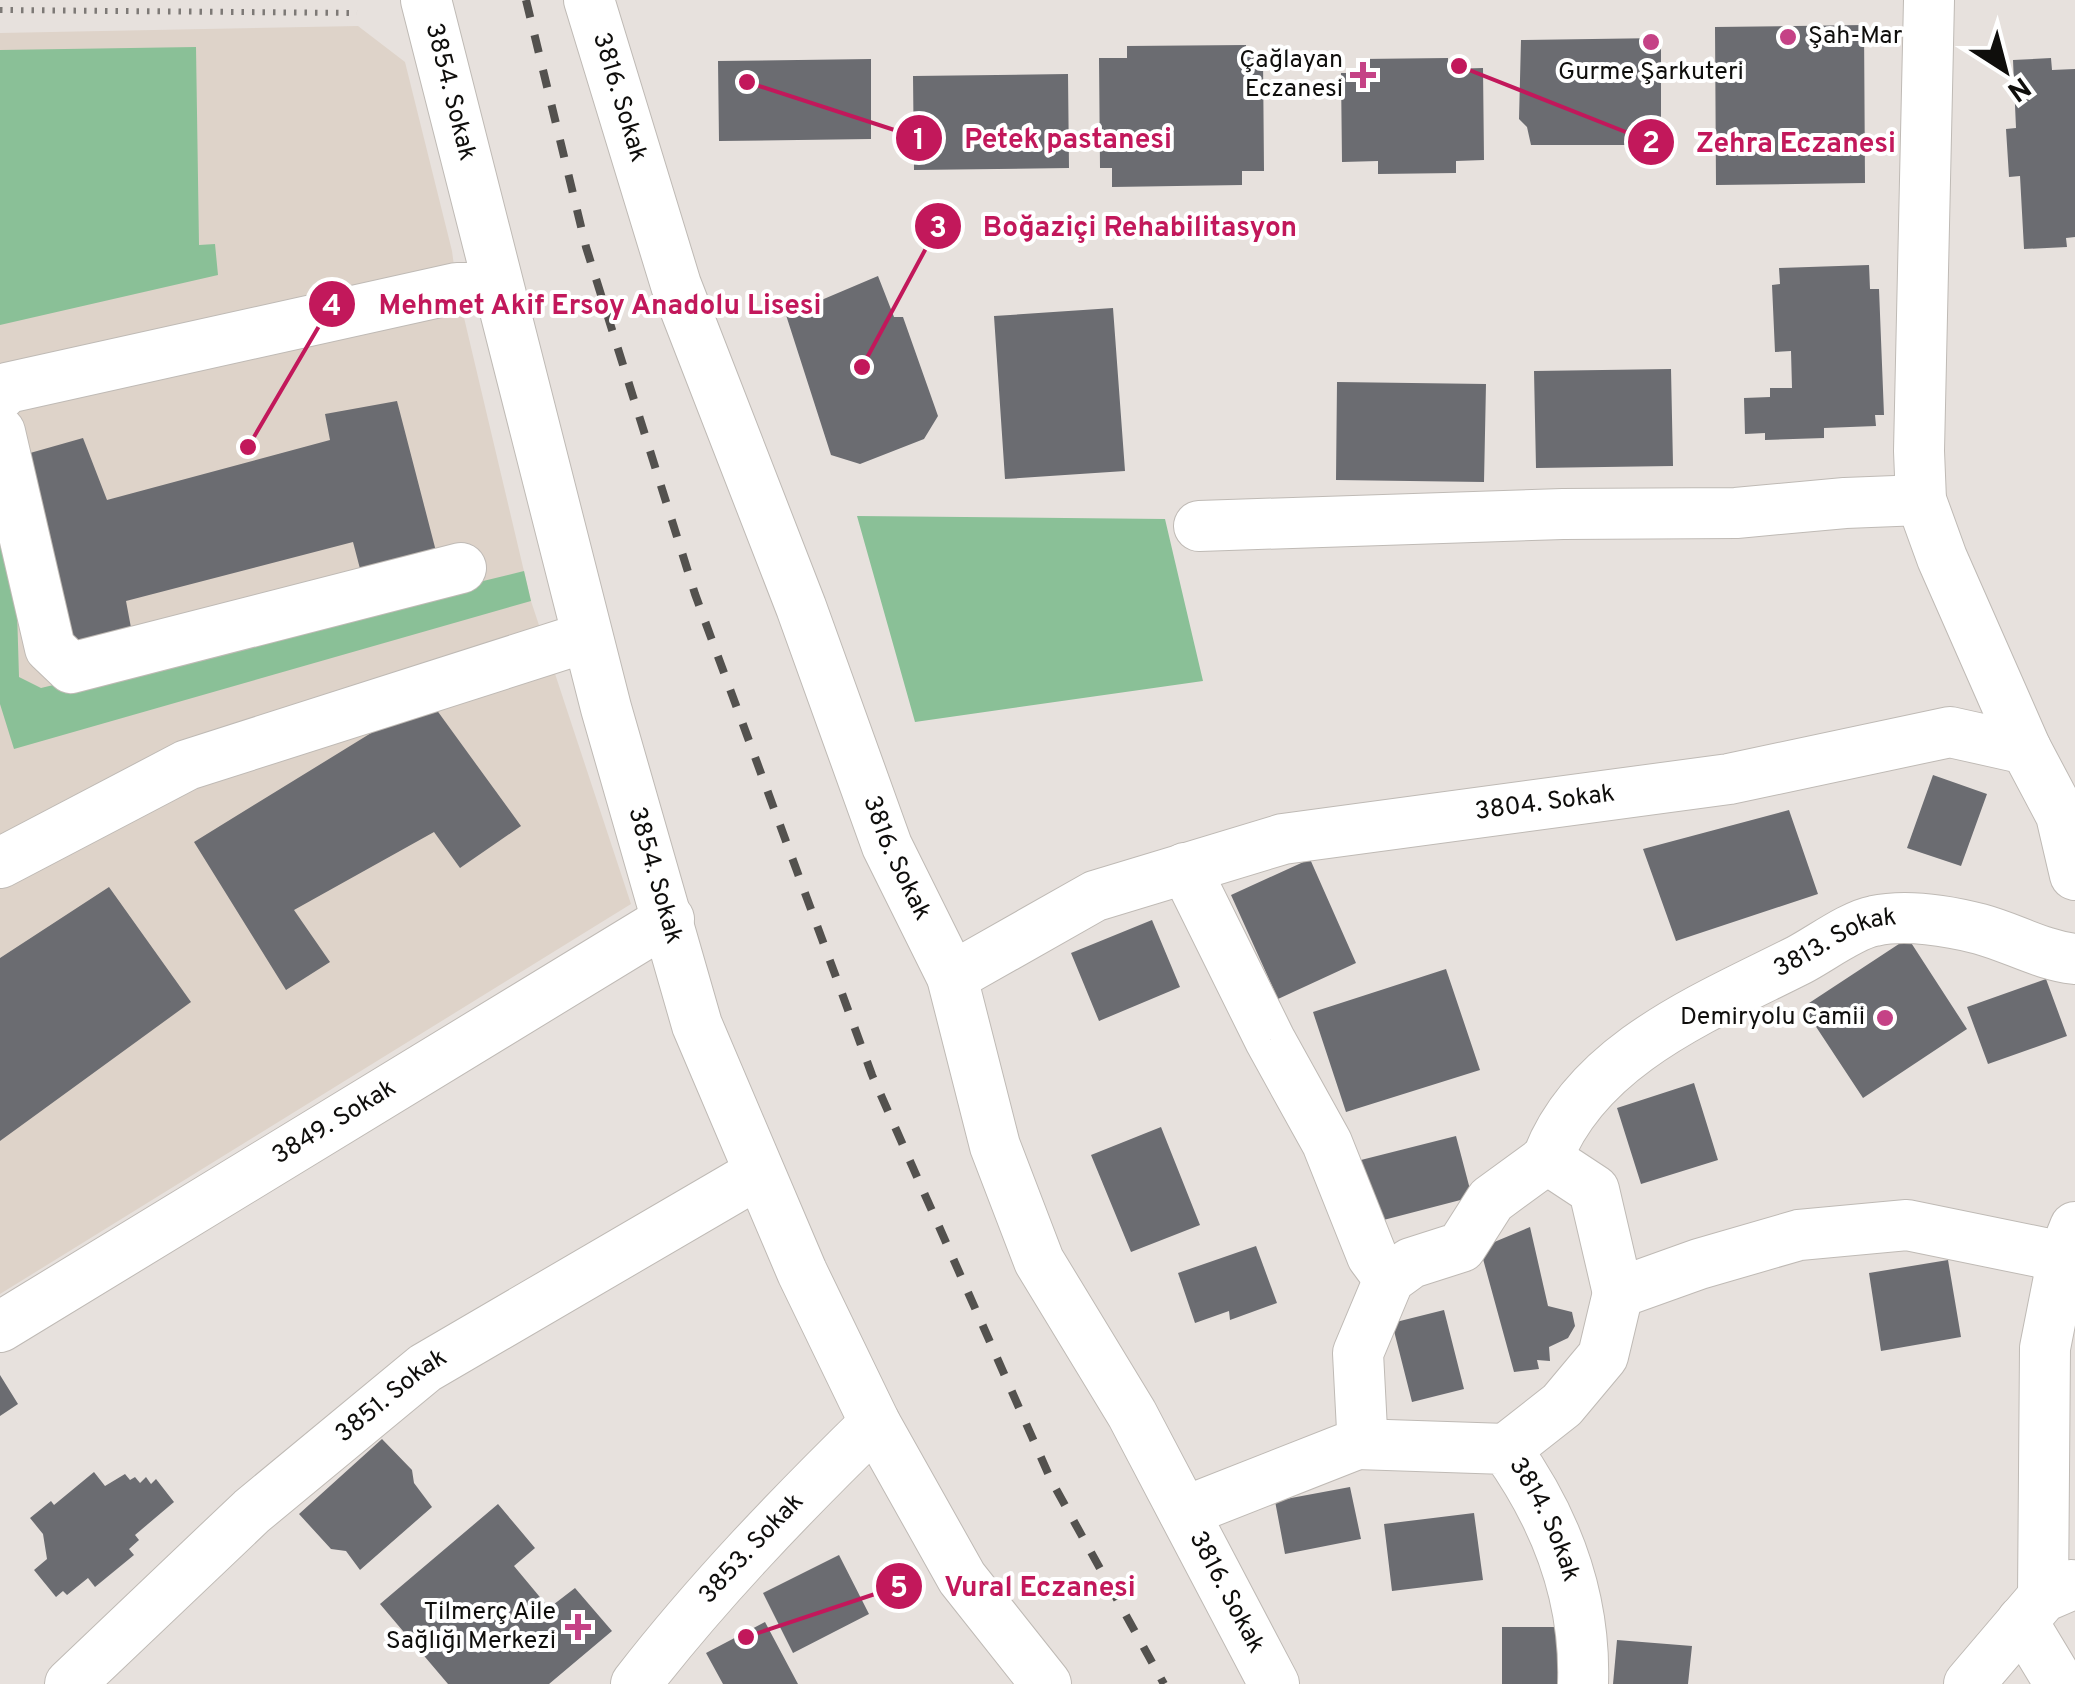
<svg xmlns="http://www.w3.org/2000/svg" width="2075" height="1684" font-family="Overpass,sans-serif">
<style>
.built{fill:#ded3c9}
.green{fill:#8ac097}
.building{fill:#6b6c71}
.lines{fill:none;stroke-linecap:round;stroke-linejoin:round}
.minor-casing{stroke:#bfbab5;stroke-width:52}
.path{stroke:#7d7976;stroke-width:6;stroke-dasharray:2.5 8;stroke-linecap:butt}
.minor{stroke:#fff;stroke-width:50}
.rail{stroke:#53514e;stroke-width:8;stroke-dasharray:18 18;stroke-linecap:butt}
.poi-dot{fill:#c54286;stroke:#fff;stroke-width:4}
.labels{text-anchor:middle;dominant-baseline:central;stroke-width:8;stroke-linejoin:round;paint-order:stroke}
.poi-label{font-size:25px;fill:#0f0e0c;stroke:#fff;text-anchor:end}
.street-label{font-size:25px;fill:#0f0e0c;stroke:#fff}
.leader{fill:none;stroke:#c2185b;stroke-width:4}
.callout-dot{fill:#c2185b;stroke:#fff;stroke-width:4}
.mark-label{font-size:30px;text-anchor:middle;font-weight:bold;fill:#fff}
.callout-label{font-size:28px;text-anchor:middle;font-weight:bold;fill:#c2185b;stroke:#fff;stroke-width:8;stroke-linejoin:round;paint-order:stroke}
</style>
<rect width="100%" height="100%" fill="#e7e1dd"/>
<path class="built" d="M358,26l47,36 47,189 5,37 74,313 100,303 -631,390v-1261z"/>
<path class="green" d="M196,47l3,198 16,-1 3,31 -218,50v-275z
M0,476l16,101 3,100 22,11 483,-117 7,30 -517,148 -14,-45z
M857,516l308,3 38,162 -288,41z"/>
<path class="building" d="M1864,25l1,158 -149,2 -1,-158z
M1661,38v107h-130l-4,-18 -8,-8 2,-79z
M1246,45v12h17l1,114h-22v14l-130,2v-19h-12l-1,-110h28v-12z
M1448,58v11l35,-1 1,92 -28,1v12l-78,1v-13l-36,1 -1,-89h21v-14z
M2051,58l1,12 23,-1v168l-9,1 1,9 -43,2 -4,-73 -11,1 -3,-48 10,-1 -3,-68z
M871,59v80l-152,2 -1,-80z
M1068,74l1,94 -155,2 -1,-94z
M1869,265l1,24h9l5,126h-9l1,11 -52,2v10l-59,2v-7l-20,1 -1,-36 26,-1v-9h22l-1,-37 -16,1 -3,-67 8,-1 -1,-16z
M878,276l16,41h9l35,99 -14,23 -64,25 -29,-9 -45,-140z
M1113,308l12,163 -120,8 -11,-163z
M1671,369l2,97 -137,2 -2,-97z
M1337,382l149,2 -2,98 -148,-2z
M397,401l41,158 -74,25 -11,-42 -227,59 6,32 -68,15 -48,-191 67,-19 24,62 223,-60 -5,-26z
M428,698l93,128 -61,42 -26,-36 -140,78 36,52 -44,28 -92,-148z
M1933,775l54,19 -26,72 -54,-18z
M1789,810l29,84 -142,47 -33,-92z
M1310,859l46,104 -78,36 -47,-104z
M109,887l82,115 -191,139v-183z
M1152,920l28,67 -81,34 -28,-68z
M1908,938l59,91 -104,69 -60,-91z
M1446,969l34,101 -134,42 -33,-100z
M2046,979l21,57 -79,28 -21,-57z
M1694,1083l24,77 -77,24 -24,-76z
M1161,1127l39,98 -69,27 -40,-97z
M1456,1136l16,61 -100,26 -15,-62z
M1530,1227l18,79 24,6 3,14 -7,12 -19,9 1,14 -13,-1 2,9 -25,3 -34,-124z
M1256,1246l21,57 -47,17 -1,-9 -34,12 -17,-50z
M1948,1260l13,77 -80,14 -12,-78z
M1444,1310l20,79 -52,13 -20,-79z
M0,1375l18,29 -18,12z
M382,1439l30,31 2,13 18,24 -72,63 -14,-19 -15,-2 -32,-35z
M94,1472l11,14 20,-12 5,6 5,-3 5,6 6,-6 5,7 5,-5 18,23 -39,33 4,5 -10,9 5,6 -39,32 -7,-9 -21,17 -4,-4 -7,6 -22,-27 13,-11 -4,-25 -13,-16 21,-17 3,4z
M1350,1487l11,52 -76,15 -10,-53z
M498,1504l37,44 -21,18 35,42 26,-20 37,43 -63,53h-101l-68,-80z
M1474,1513l9,67 -91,11 -8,-67z
M839,1555l30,59 -76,39 -30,-60z
M765,1622l33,62h-75l-17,-31z
M1502,1627h58l-1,57h-57z
M1617,1640l75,6 -4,38h-75z"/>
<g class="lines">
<g class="minor-casing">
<g id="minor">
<path id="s1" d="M426,0l180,708 91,317 105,247 73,151 87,155 84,106"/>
<path id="s2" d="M589,0l87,285 125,322 86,239 65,131 43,169 44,115 93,153 142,270"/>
<path d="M1929,0l-10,451 2,49 21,58 84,191"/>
<path d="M0,395l7,-7 450,-100h40"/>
<path d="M0,432l50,216 21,20 390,-100"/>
<path d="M1199,526l364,-12 173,-1 109,-10 76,-3"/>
<path d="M0,863l187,-98 400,-128"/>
<path d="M1185,868l85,172 57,103 45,113 17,23"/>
<path id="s3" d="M952,977l143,-81 188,-57 446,-60 221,-47 76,17 35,66 14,60"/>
<path id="s4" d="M1547,1159c40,-105 159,-152 252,-199 21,-11 53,-35 75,-39 32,-7 75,0 106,8 33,9 61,26 95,30"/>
<path d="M1547,1159l47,31 24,103"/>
<path id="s5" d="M0,1327l669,-408"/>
<path id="s6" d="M1357,1444l149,5c50,70 80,148 77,235"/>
<path d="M1506,1449l56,-44 41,-49 15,-63 81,-29 100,-29 108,-10 156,32 12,-30"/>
<path d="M1184,1512l173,-68 5,-14 -4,-77 31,-74 22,-16 50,-16 30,-47 56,-41"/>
<path d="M2043,1597l2,-249 18,-91 12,1"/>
<path d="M2022,1621l38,63"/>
<path id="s7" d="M70,1684l182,-173 173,-143 334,-195"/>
<path id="s8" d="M636,1684c72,-93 155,-179 239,-261"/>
<path d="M1969,1684l74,-87 28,-12"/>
</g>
</g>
<path class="path" d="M0,10l357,3"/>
<use href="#minor" class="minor"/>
<path class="rail" d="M526,0l60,247 109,347 177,481 179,405 113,204"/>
</g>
<g class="poi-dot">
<circle cx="1788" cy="37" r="10"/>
<circle cx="1651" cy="42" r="10"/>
<path d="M1358 60h10v10h10v10h-10v10h-10v-10h-10v-10h10z"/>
<circle cx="1885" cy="1018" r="10"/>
<path d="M573 1612h10v10h10v10h-10v10h-10v-10h-10v-10h10z"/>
</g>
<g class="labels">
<g class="poi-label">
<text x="1808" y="37" text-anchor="start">Şah-Mar</text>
<text x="1343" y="61">Çağlayan<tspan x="1343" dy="29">Eczanesi</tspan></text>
<text x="1651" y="73" text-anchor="middle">Gurme Şarkuteri</text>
<text x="1865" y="1018">Demiryolu Camii</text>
<text x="556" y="1613">Tilmerç Aile<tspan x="556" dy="29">Sağlığı Merkezi</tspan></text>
</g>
<g class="street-label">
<text stroke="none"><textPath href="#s1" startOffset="95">3854. Sokak</textPath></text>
<text stroke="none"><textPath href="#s2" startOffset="102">3816. Sokak</textPath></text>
<text stroke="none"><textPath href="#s3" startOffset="625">3804. Sokak</textPath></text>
<text stroke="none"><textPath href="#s2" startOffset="912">3816. Sokak</textPath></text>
<text stroke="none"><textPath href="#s1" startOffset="905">3854. Sokak</textPath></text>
<text stroke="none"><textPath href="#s4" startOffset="370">3813. Sokak</textPath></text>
<text stroke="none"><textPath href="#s5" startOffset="392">3849. Sokak</textPath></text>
<text stroke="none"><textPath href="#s7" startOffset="432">3851. Sokak</textPath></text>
<text stroke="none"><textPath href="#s6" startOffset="230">3814. Sokak</textPath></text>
<text stroke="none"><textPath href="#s8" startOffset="178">3853. Sokak</textPath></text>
<text stroke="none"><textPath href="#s2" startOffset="1722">3816. Sokak</textPath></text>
</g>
</g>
<path class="leader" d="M747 82L919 138M1459 66L1651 142M862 367L938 226M248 447L332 304M746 1637L899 1586"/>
<g class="callout-dot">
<circle cx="747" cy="82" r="10"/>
<circle cx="1459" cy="66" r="10"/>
<circle cx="862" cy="367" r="10"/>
<circle cx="248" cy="447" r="10"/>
<circle cx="746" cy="1637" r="10"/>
<circle cx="919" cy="138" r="25"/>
<circle cx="1651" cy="142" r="25"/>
<circle cx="938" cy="226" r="25"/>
<circle cx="332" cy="304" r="25"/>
<circle cx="899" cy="1586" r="25"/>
</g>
<g class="mark-label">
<text x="919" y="149">1</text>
<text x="1651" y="152">2</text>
<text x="938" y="237">3</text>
<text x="332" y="315">4</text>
<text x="899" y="1597">5</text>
</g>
<g class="callout-label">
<text x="1068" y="148">Petek pastanesi</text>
<text x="1796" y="152">Zehra Eczanesi</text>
<text x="1140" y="236">Boğaziçi Rehabilitasyon</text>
<text x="600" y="314">Mehmet Akif Ersoy Anadolu Lisesi</text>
<text x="1040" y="1596">Vural Eczanesi</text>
</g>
<g transform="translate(2005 70) rotate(144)" stroke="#ffffff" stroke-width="8" paint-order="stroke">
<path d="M0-8L18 38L0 25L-18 38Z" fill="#0f0e0c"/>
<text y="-15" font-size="28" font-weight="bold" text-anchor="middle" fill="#0f0e0c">N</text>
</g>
</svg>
